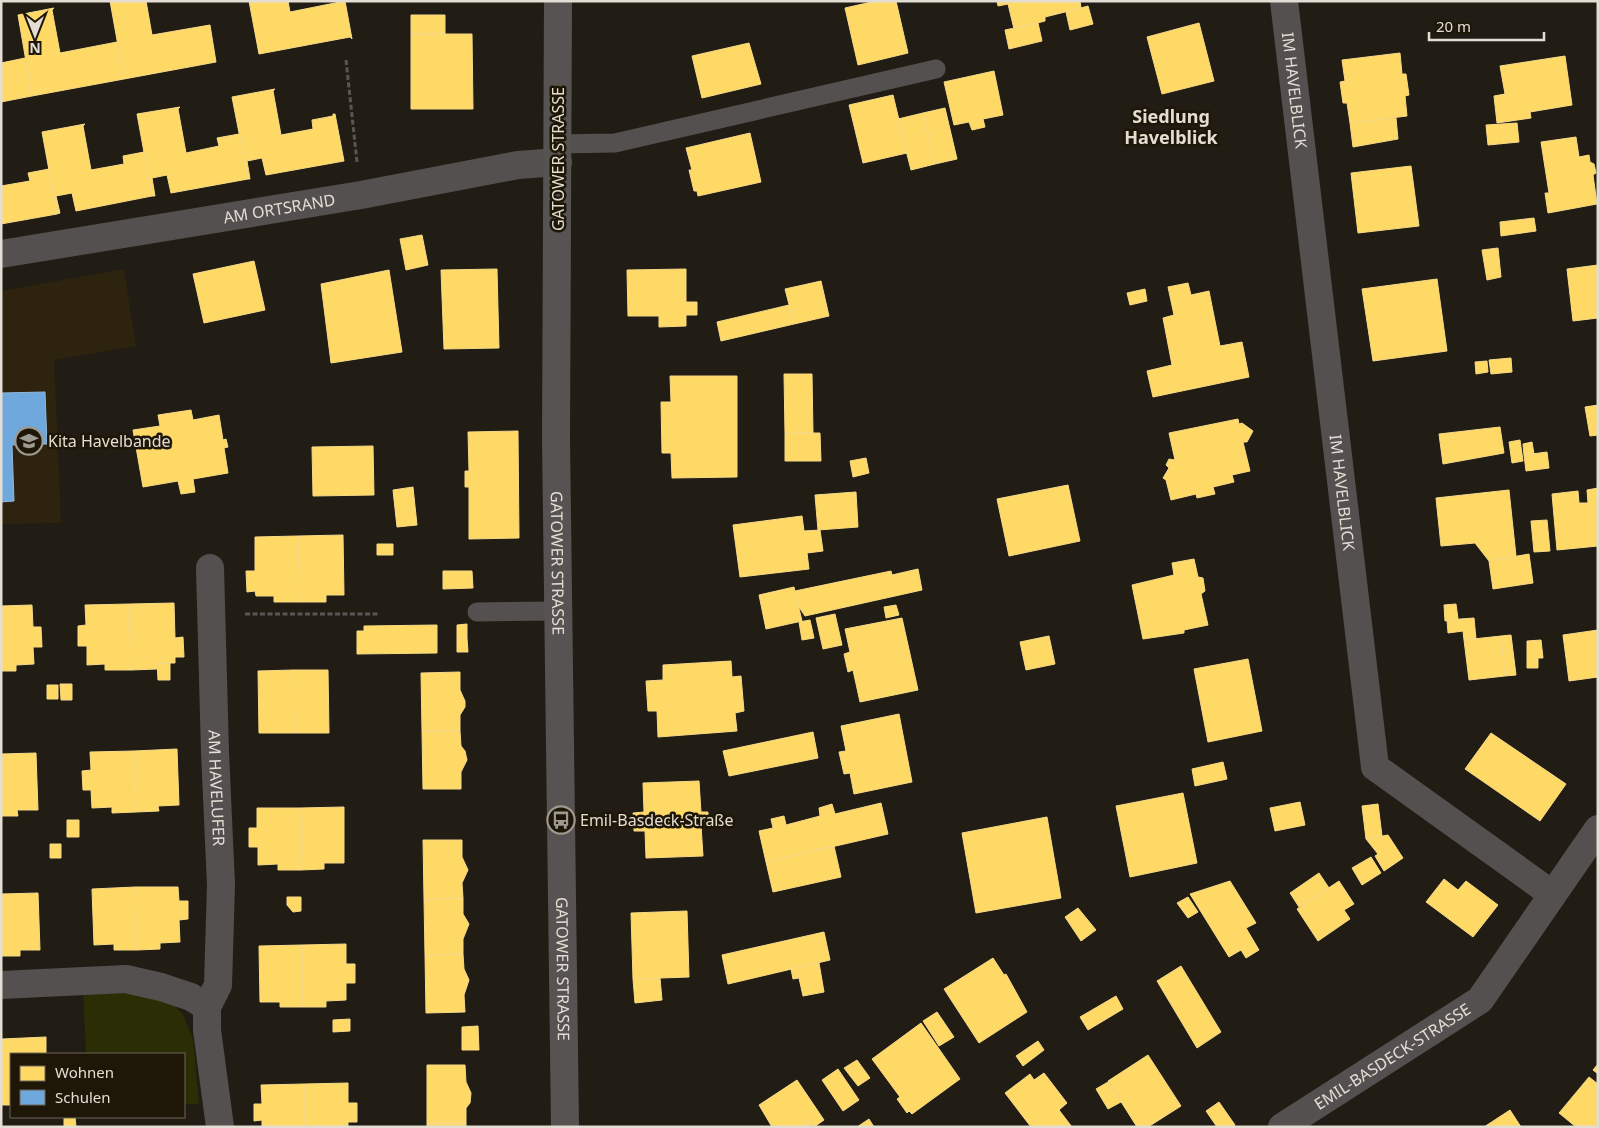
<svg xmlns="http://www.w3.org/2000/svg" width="1599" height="1128" font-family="'Noto Sans',sans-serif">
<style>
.built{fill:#2d230e}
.green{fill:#2b2e05}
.homes{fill:#ffd966;stroke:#f7da87}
.schools{fill:#6fa8dc;stroke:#92b8d9}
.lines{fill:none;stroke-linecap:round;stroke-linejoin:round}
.path{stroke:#595654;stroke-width:3;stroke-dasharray:5 2.5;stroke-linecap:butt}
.lane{stroke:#545050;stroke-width:19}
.street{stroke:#545050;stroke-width:28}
.secondary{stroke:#575352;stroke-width:28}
.labels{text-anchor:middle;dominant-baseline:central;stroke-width:5;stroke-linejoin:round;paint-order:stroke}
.street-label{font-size:16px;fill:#e3ddd3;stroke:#1e1606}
.poi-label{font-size:16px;fill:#e3ddd3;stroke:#1e1606;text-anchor:start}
.neighbourhood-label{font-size:18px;font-weight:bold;fill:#e3ddd3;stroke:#1e1606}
</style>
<rect width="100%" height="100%" fill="#211d15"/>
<path class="built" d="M124,269l12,77 -82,14 7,163 -60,1v-233z"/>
<path class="green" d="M83,987l83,9 17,19 10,24 6,65h-15v-50h-98z"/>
<path class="homes" d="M110,1h36l6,34 58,-10 6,37 -92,17z
M249,1h39l2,11 55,-11 7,38 -2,-2 -91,17z
M876,1h20l12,52 -50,12 -13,-57z
M997,1h83l1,7 -36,9v4l-31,8 -6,-25 -10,2z
M1088,6l5,18 -23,6 -4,-18z
M54,8l-2,2 8,43 57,-11 7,37 -92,17 -14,-81z
M411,15h34v19h-34z
M1038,23l4,18 -33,8 -4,-19z
M1199,23l15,58 -52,13 -15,-57z
M411,34h61l1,75h-62z
M749,43l12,41 -59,14 -10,-42z
M1400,53l2,21h4l3,21 -4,1 2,20 -57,7 -3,-20h-4l-3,-21 5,-1 -3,-21z
M1565,56l7,49 -42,7 1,6 -34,5 -3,-27 11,-2 -5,-28z
M25,58l7,38 -31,6v-39z
M994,71l9,44 -20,4 2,8 -13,3 -3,-8 -15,3 -10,-43z
M275,89l-2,2 8,44 32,-6 -1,-9 21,-4v-2h2l9,47 -78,14 -4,-17 -15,3 3,18h-2l-16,-82z
M893,95l14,58 -44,10 -14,-58z
M180,107l-2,2 8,44 33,-7 -2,-8 22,-4 9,45 -77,14 -4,-18 -15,3 3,18h-3l-15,-82z
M945,108l12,51 -22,5 -12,-51z
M923,113l12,51 -24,6 -13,-51z
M1396,118l2,21 -45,8 -3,-24z
M1517,123l2,19 -31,3 -2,-20z
M85,124l-2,2 8,44 33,-6 -1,-8 21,-4 8,44 -76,15 -4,-18 -16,3 4,17 -3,1 -15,-82z
M750,133l11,49 -63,14 -1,-5h-3l-5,-21h3l-6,-22z
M1576,137l3,20 10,-2 1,7 4,2 2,9 -3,2 4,29 -49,9 -3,-20h4l-8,-51z
M1411,166l8,60 -61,7 -7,-60z
M49,169l8,45 -56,10v-38l29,-5 -2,-8z
M1534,218l2,13 -35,5 -1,-14z
M422,235l6,30 -22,5 -6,-31z
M1498,248l3,29 -14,3 -5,-30z
M254,261l11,49 -61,13 -11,-49z
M1598,265v53l-25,3 -6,-52z
M497,269l2,79 -55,1 -3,-79z
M686,269v33h11v13h-11v11l-27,1v-11h-31l-1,-46z
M389,270l13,82 -71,11 -10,-79z
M1437,279l10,72 -74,10 -11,-72z
M821,281l8,35 -35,8 -9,-35z
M1188,283l3,12 18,-4 11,55 22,-4 7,35 -96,20 -6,-26 25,-6 -9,-47 11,-3 -6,-28z
M1145,289l2,12 -17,4 -3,-12z
M789,305l5,19 -73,17 -4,-19z
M1511,358l1,14 -21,2 -2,-14z
M1487,361l1,11 -12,2 -1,-12z
M784,374h28l1,59h-28z
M670,376h67v101l-65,1 -1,-25h-9l-1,-51h10z
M1598,405v30l-8,1 -5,-29z
M191,410l2,10 26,-5 4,25 3,-1 2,8 -4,1 4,25 -35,6 2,13 -14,2 -3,-13 -35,6 -10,-57 27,-4 -2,-11z
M1238,419l1,5 3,-1 11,8 -6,11h-4l7,29 -18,4 2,7 -21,5 2,7 -18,4 -1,-4 -25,6 -5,-20 -3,-2 6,-10 -3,-3 3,-6 6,1 -6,-27z
M1500,427l4,26 -61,11 -4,-30z
M518,431l1,107 -50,1v-52h-4v-16h4l-1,-39z
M785,433h35l1,28h-36z
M1520,440l3,21 -11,2 -3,-21z
M1532,442l2,12 -10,1 -1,-11z
M373,446l1,49 -61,1 -1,-49z
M1547,452l2,16 -23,3 -2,-16z
M866,458l3,15 -16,4 -3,-16z
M1068,485l12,56 -71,15 -12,-57z
M413,487l4,38 -20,2 -4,-37z
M1598,488v58l-41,4 -5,-56 26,-3 1,12h9l-1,-13z
M1509,490l7,66 -27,5 -14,-18 -34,3 -5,-48z
M856,492l2,35 -40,3 -3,-35z
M802,516l2,15 16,-1 3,21 -16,2 2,16 -69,8 -7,-52z
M1547,520l3,31 -16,1 -3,-31z
M343,535l1,60h-18v7h-26l-2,-66z
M298,536l2,66h-26v-6h-18l-1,-5 -8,1 -1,-21h9v-34z
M377,544h16v11h-16z
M1529,554l4,29 -40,6 -4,-28z
M1194,559l4,18 5,1 2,13 -4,3 7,31 -24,5v3l-41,6 -11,-54 42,-10 -2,-12z
M918,569l4,21 -117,26 -6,-9 -4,-16 96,-20 1,4z
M443,571h29l1,17 -30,1z
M794,587l8,34 -36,8 -7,-34z
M174,603l1,35 8,-1 1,20h-9v6h-18v6l-25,1 -2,-66z
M130,604l2,66h-27v-6l-18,1v-19h-9v-20l8,-1 -1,-20z
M1456,604l2,15 -13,2 -1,-16z
M32,605l1,22h8l1,20h-9l1,17 -18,1v6h-15v-65z
M896,605l3,10 -13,3 -2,-11z
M835,614l7,31 -19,4 -7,-31z
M902,618l16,72 -58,12 -7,-32 -5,2 -4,-18 6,-2 -5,-23z
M1474,618l2,21 -12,1 -1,-9 -15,2 -1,-13z
M810,620l4,18 -12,2 -3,-18z
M467,624v14h-10v-13z
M437,625v28l-80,1v-23h7v-5z
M1598,630v47l-29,4 -6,-46z
M1511,635l5,40 -11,1 -4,-40z
M1049,636l6,28 -29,6 -6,-28z
M1501,636l4,40 -36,4 -5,-40z
M457,638h10l1,14h-11z
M1541,640l2,18h-5v10h-11v-27z
M1248,659l14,72 -54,11 -14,-73z
M731,661l1,16 9,-1 3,35 -9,2 2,18 -79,6 -1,-26h-9l-2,-30 17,-1v-15z
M157,663h13v17h-12z
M293,670l1,63h-35l-1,-62z
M293,670h35l1,63h-35z
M460,672v18l5,11v6l-5,8v16h-38l-1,-58z
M60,684h12v16h-11z
M47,685h11v14h-11z
M899,714l13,68 -58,12 -4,-21 -6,1 -5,-22 7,-1 -5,-25z
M422,731h38l1,15 4,5 2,9 -6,12v17h-38z
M813,732l5,26 -89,18 -6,-25z
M1491,733l75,51 -26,37 -75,-52z
M177,749l2,56 -21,1 1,5 -23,1 -2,-61z
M134,751l2,61 -24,1v-6l-20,1 -1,-18h-8l-1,-19 9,-1 -1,-18z
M36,753l2,57h-21l1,6h-17v-62z
M1223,762l4,17 -32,7 -3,-17z
M699,781l2,31h7v13h-7l2,31 -57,2 -1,-27h-11l-1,-18 11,-1 -1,-29z
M1183,793l14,70 -67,14 -14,-71z
M1300,802l5,23 -30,6 -5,-23z
M881,803l7,31 -122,28 -7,-31 14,-3 -2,-9 13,-3 2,9 34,-9 -1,-8 13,-4 3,10z
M1378,804l4,32 -16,3 -4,-33z
M344,807v56h-20v6l-23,1 -1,-62z
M257,808h43l1,62h-23v-6l-20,1v-18h-9v-19h8z
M1047,817l14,81 -85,15 -14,-80z
M67,820h12v17h-12z
M1388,835l15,23 -19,13 -9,-15 3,-2 -12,-15z
M423,840h39v17l6,13 -6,13 1,15 -39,1z
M50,844h11v14h-11z
M834,846l7,31 -68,15 -7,-30z
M1371,857l10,16 -19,12 -10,-17z
M1319,873l10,15 -30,19 -9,-14z
M1444,879l14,11 8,-9 32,24 -25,32 -47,-35z
M1230,881l26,42 -10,5 13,22 -13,8 -5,-8 -12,7 -39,-63z
M1339,881l15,23 -10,6 6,9 -32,22 -21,-32z
M135,887h43l1,14h9v18l-9,1 1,22 -20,1v6l-23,1z
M135,887l2,63h-23v-6l-20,1 -2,-56z
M38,893l2,57h-20v6h-19v-62z
M287,897h14v14l-8,1 -6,-7z
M1188,897l10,15 -10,6 -11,-15z
M463,898v16l6,10 -6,15v15l-38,1 -1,-56z
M1078,908l18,22 -15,11 -16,-24z
M687,911l2,66 -56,2 -2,-66z
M824,932l6,28 -102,24 -6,-29z
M346,944v20h9v19h-9v17l-20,1v6h-23l-1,-62z
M302,945l1,62h-23v-5h-20l-1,-56z
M463,954l1,15 5,11 -5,15 1,17 -39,1 -1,-58z
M993,958l11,17 2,-1 21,38 -48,31 -35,-54z
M819,963l5,29 -21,4 -4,-18 -6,1 -2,-10z
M1181,966l40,66 -24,16 -40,-67z
M660,978l2,22 -27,3 -2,-24z
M1116,996l7,13 -35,21 -8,-13z
M937,1012l17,25 -15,9 -16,-25z
M350,1019v12l-17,1v-12z
M921,1023l39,56 -48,35 -3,-3 -2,2 -10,-14 3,-2 -28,-38z
M478,1026l1,24h-17v-23z
M46,1037v17h-35v51h-8l-1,-66z
M2,1039l1,66h-2v-66z
M1038,1041l6,9 -21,16 -7,-10z
M1148,1055l33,51 -33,21h-11l-29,-46z
M857,1060l13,18 -12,8 -14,-18z
M1598,1064v10l-5,-4z
M427,1065h38l1,17 5,11 -1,10 -4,5v15h-39z
M838,1069l21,31 -16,11 -21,-31z
M1044,1073l23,30 -8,7 13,17h-41l-26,-34 25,-19 4,6z
M1589,1077l9,7v43h-22l-17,-14z
M797,1080l27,40 -10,7 -5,-5 -8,5h-29l-13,-22z
M1108,1082l13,20 -13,7 -12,-20z
M348,1083v20h9v19h-9v5h-43l-1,-43z
M304,1084l1,43h-43v-7l-8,1v-17h8l-1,-19z
M1219,1102l16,23 -2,2h-16l-11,-16z
M1510,1110l11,17h-37z
M64,1117h11l1,10h-12z
M869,1119l5,8h-17z
M809,1122l3,5h-11z
M427,1123h39v4h-39z"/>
<path class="schools" d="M45,392l2,52 -35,1 2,56 -13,1v-109z"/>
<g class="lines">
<path class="path" d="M346,60l11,102
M245,614h133"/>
<path class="lane" d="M558,144l57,-1 321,-74
M477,612l81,-1"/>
<g class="street">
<path id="s1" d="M1284,1l91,766 177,127"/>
<path id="s2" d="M1,254l360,-59 157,-30 40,-3"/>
<path id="s3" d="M210,568l5,184 6,133 -3,100 -11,22v23l13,97"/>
<path d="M1,985l125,-6 35,8 30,10 16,10"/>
<path id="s4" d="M1282,1127l198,-127 118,-171"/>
</g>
<path class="secondary" id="s5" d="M558,1l-2,438 9,688"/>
</g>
<defs>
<g id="school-ring" transform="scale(1.4375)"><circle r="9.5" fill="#1e1606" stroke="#9f9a90" stroke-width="1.5"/><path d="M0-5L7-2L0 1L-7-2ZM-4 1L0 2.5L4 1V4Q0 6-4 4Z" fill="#9f9a90"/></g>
<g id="bus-ring" transform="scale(1.4375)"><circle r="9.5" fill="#1e1606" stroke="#9f9a90" stroke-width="1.5"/><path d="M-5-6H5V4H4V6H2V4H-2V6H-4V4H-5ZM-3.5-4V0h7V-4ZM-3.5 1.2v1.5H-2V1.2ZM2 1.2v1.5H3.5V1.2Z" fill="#9f9a90"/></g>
</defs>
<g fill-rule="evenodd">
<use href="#school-ring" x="29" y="441"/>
<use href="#bus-ring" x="561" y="820"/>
</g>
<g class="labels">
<g class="street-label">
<text stroke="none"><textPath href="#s1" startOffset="90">IM HAVELBLICK</textPath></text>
<text transform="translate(558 159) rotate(-90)">GATOWER STRASSE</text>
<text stroke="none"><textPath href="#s2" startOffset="282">AM ORTSRAND</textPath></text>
<text stroke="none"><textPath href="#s1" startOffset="495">IM HAVELBLICK</textPath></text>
<text stroke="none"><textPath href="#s5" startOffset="562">GATOWER STRASSE</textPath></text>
<text stroke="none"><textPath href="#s3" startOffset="220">AM HAVELUFER</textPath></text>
<text stroke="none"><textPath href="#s5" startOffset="968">GATOWER STRASSE</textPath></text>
<text stroke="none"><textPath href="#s4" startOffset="131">EMIL-BASDECK-STRASSE</textPath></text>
</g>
<g class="poi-label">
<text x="48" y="441">Kita Havelbande</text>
<text x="580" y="820">Emil-Basdeck-Straße</text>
</g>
<g class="neighbourhood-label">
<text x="1171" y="116">Siedlung<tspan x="1171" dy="21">Havelblick</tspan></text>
</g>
</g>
<rect width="1599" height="1128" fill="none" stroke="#e3ddd3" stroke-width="5"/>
<rect x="10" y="1053" width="175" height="65" fill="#1e1606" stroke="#6d6658"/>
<rect x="20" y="1066" width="25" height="15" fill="#ffd966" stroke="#6d6658"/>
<text x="55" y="1078" font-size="15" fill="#e3ddd3">Wohnen</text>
<rect x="20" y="1090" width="25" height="15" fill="#6fa8dc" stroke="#6d6658"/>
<text x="55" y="1103" font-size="15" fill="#e3ddd3">Schulen</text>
<g transform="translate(35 35) rotate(180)" stroke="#1e1606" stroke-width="4" paint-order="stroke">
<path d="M0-4L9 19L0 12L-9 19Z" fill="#e3ddd3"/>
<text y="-8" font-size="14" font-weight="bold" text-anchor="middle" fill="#e3ddd3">N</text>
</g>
<path d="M1429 32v8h115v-8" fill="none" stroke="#e3ddd3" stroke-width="2.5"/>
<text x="1436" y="32" font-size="15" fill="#e3ddd3" stroke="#1e1606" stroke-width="4" paint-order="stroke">20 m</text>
</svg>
